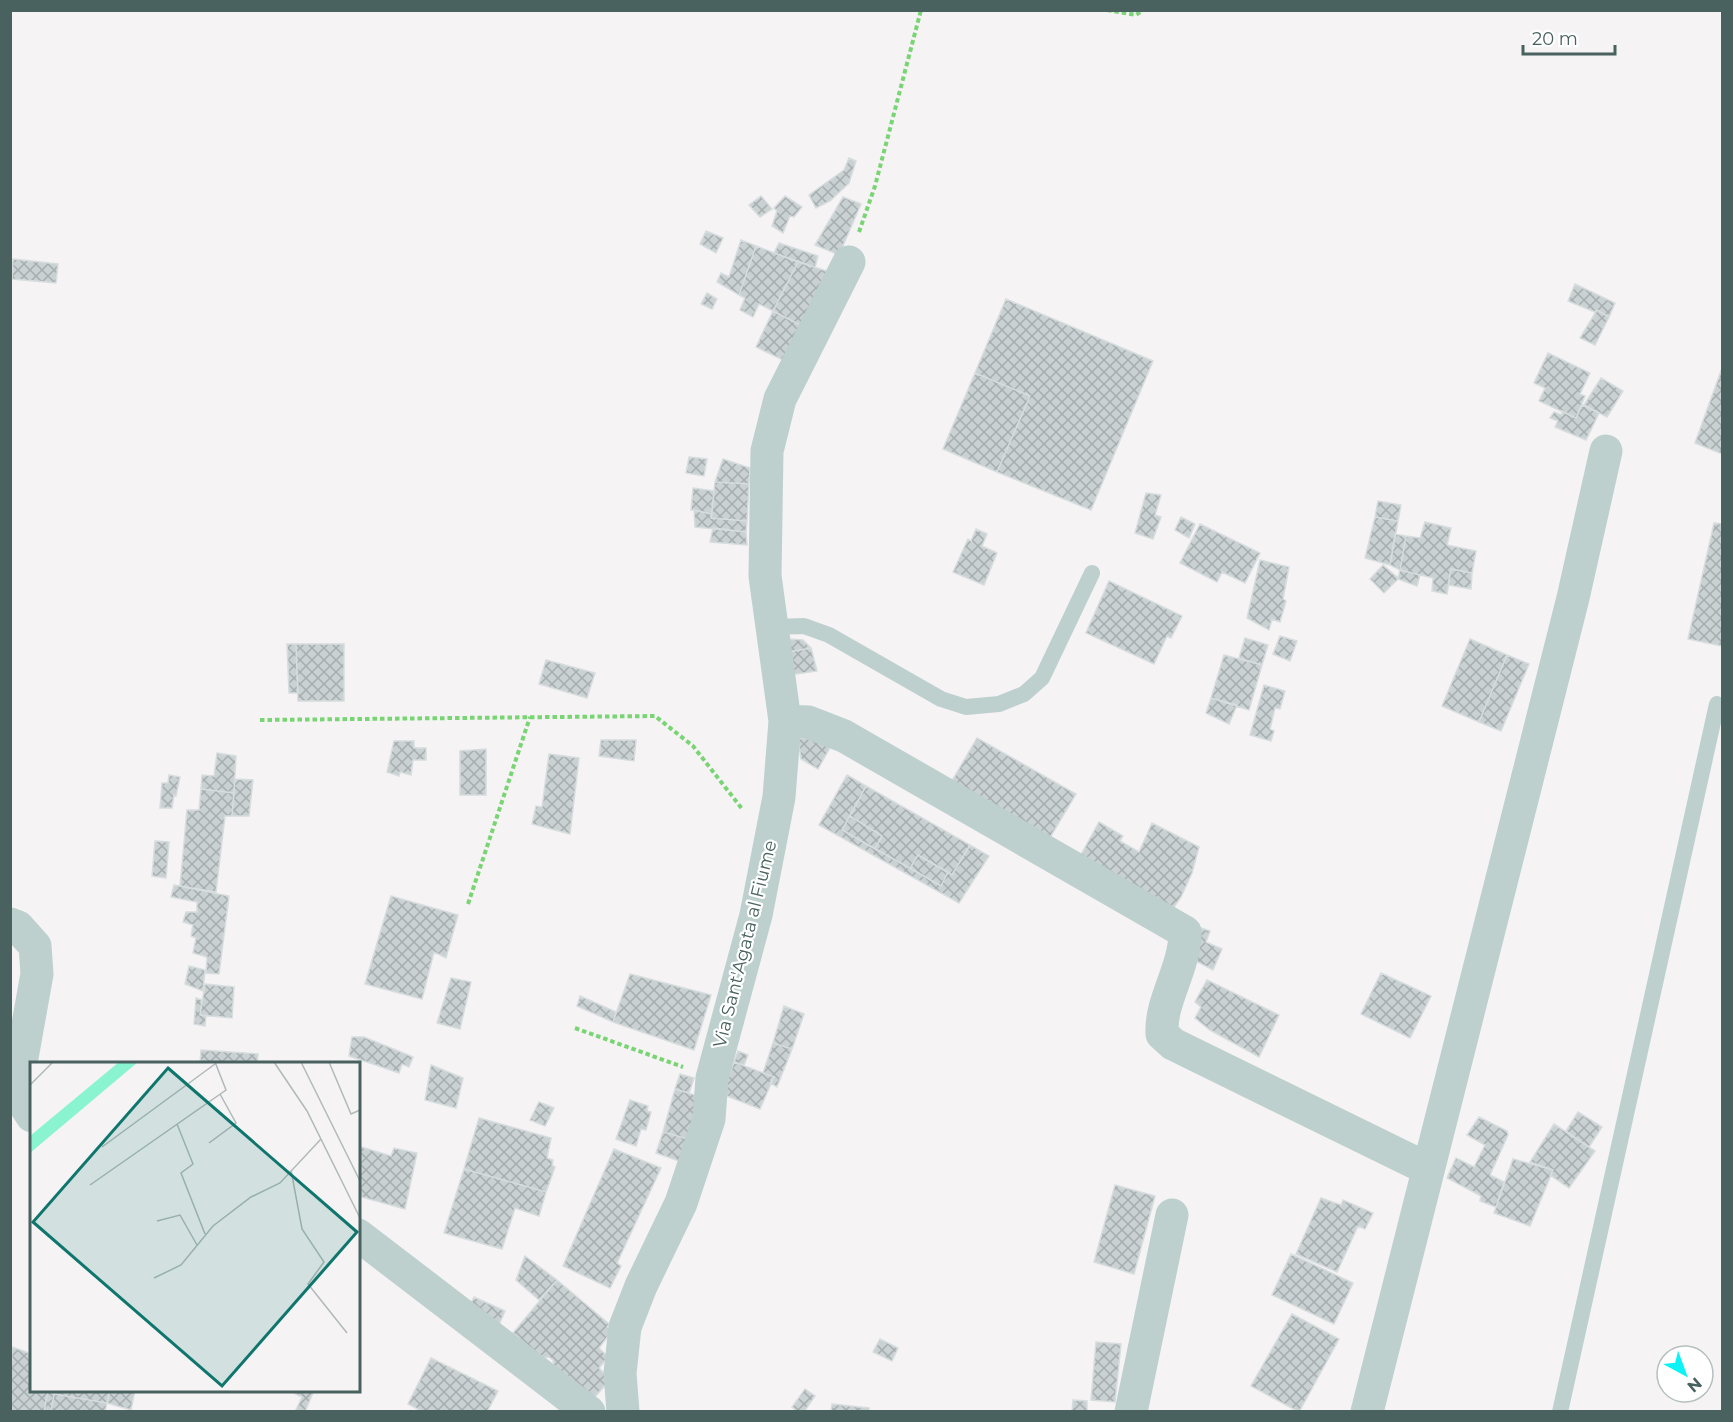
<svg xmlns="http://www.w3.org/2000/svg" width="1733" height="1422" font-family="Montserrat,sans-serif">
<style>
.building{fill:url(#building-cross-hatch);stroke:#d7ddde;stroke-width:1.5}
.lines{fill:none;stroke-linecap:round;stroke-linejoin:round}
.path{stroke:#79d574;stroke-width:4;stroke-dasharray:4.5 3;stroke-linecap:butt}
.service{stroke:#bdd0ce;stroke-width:16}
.minor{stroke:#bdd0ce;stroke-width:33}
.labels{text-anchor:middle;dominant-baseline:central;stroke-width:4.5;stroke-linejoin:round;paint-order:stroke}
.street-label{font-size:18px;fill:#496260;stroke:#fff}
.inset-road{fill:none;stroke:#b0b9b9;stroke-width:1.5}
.view{fill:#0f766e;fill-opacity:0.15;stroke:#0f766e;stroke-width:3}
.inset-edge{fill:none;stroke:#496260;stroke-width:3}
</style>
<defs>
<pattern id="building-cross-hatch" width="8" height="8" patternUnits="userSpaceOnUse" patternTransform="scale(1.5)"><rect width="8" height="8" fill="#cad1d2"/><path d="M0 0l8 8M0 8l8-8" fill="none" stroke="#a6adae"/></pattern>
</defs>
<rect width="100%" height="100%" fill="#f5f3f4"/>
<path class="building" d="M849,158l7,3 -7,22 -19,18 -14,7 -7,-13 35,-25z
M761,196l11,13 -12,8 -11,-12z
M785,196l17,11 -8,10 -4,-1 -7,17 -11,-7 5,-15 -3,-3z
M843,197l18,7 -22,51 -24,-10z
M706,231l17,7 -7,15 -16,-9z
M741,240l15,6 -17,49 -22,-13 4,-9 8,4z
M779,243l39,13 -3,11 -41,-14z
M756,246l42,16 -25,49 -14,-7 -6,13 -13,-7 5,-12 -6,-3z
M13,259l45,5 -2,19 -44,-4z
M798,262l35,11 -29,54 -31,-16z
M1575,284l40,19 -6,14 -12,-7 -2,2 -27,-11z
M707,293l10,6 -5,10 -11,-5z
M1006,299l147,62 -62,149 -94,-38 33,-76 -55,-23z
M1597,310l12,7 -14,28 -15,-7z
M773,311l31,16 -17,35 -31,-15z
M1548,353l42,20 -10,21 5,2 -9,22 -37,-17 6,-13 -11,-5z
M1722,368v86l-27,-11z
M975,373l55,23 -33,76 -54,-23z
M1601,378l22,13 -16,26 -23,-12z
M1582,405l17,8 -13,27 -31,-13 3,-6 -8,-3 4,-6 8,3v-4l14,7z
M689,457l18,2 -3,17 -18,-3z
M723,459l27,9 -1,16 -34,-2z
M715,482l34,2 -2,37 -36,-3z
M693,488l21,3 -2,23 -21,-4z
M1146,493l15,2 -6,20 6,2 -8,22 -18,-6z
M1378,501l23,4 -3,16 -23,-4z
M694,510l18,4 -1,4 36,3 -1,11 -51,-5z
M1181,517l14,7 -6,14 -14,-8z
M1375,517l23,4 -8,44 -25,-7z
M1425,522l26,6 -4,17 29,6 -4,22 -21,-4 -4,25 -15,-3 1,-13 -33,-8 6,-34 14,2z
M1714,523l8,1v122l-34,-7z
M1200,524l60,29 -15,30 -23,-11 -5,10 -37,-19z
M713,528l33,4 1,13 -37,-3z
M976,529l11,5 -5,12 15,7 -13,32 -31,-13 15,-33 3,2z
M1395,534l11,2 -6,34 -10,-5z
M1260,560l29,7 -6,32 3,2 -6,21 -8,-3 -3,11 -22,-12z
M1383,565l15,13 2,-8 20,5 -3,11 -19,-7 -14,14 -14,-14z
M1451,569l21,4 -1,16 -23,-4z
M1109,581l73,35 -11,22 -4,-2 -13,28 -68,-31z
M1280,636l17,5 -7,20 -17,-7z
M1245,638l23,7 -6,20 -23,-7z
M789,639l14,1 8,8 -23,4z
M1470,639l37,16 -28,67 -37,-16z
M287,644h9l2,49h-9z
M296,644h48v57h-46z
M811,648l6,23 -27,4 -2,-23z
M1224,655l38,10 -13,45 -38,-12z
M1507,655l22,9 -28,67 -22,-9z
M546,660l49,13 -8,25 -48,-14z
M1264,685l21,6 -5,18 -5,-1 -5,21 4,2 -3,10 -21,-6z
M1211,698l26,7 -8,19 -23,-11z
M798,738l21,1 12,7 -13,23 -17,-10z
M977,738l99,56 -31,52 -99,-55z
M601,740h35l-2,21 -35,-5z
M394,741h20v7h12v12h-13l-2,15 -11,-3 -1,4 -12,-4z
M486,749v46h-26v-44z
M217,753l19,3 -2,37 -33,-4 1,-14 12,1z
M549,754l30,4 -9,76 -38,-10 4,-18 6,1z
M169,775l11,2 -4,19 -2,-1 -2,13h-12l2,-25h6z
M847,775l19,11 -24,44 99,56 7,-14 4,3 18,-30 19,11 -30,47 -140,-78z
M235,779l18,1 -4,36h-17z
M866,786l104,59 -18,30 -34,-20 -8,13 -35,-19 7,-13 -32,-20z
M201,789l33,4 -2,23h-7l-9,76 -36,-6 7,-76h12z
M850,816l32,20 -7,13 -33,-19z
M1099,822l24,14 -3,5 19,11 13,-29 47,24 -7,26 -11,24 -13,19 -91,-54z
M155,841l14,1 -3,36 -14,-2z
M918,855l30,17 -7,14 -31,-18z
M174,885l55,11 -10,78 -13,-1 1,-16 -14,-4 3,-15 -5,-2 2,-11 -10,-3 3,-10h11v-10l-26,-5z
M391,896l67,19 -12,43 -12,-6 -12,47 -57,-15z
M1198,927l12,4 -4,11 16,7 -9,21 -25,-13z
M189,966l16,4 -2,21 -18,-7z
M1381,973l50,23 -21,42 -49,-24z
M630,974l81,21 -17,55 -81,-28z
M451,978l20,4 -11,47 -23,-6z
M1207,980l72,35 -20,42 -49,-27 -15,-12 6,-11 -6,-5z
M205,984l29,3 -2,31 -32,-3z
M580,996l36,16 -3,10 -36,-16z
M196,998l6,2 -2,15 6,1 -1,10 -11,-2z
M784,1006l20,8 -12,35 -19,-6z
M352,1037h12l49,20 -4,10 -7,-3 -3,9 -50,-17z
M773,1043l19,6 -15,38 -7,-4 4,-6 -11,-4z
M201,1050l57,4 -1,10h-57z
M738,1051l10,4 -4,10 -10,-3z
M734,1062l40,15 -14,32 -38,-15z
M431,1065l32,13 -7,30 -31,-8z
M680,1074l14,4 -5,15 -14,-4z
M675,1089l33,10 -13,42 -32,-9z
M630,1100l18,6 -1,5 4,1 -5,18 -5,-1 -5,17 -20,-7z
M539,1102l15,6 -9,18 -15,-6z
M1578,1112l24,15 -13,20 -23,-16z
M1479,1117l28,14 1,4 -18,40 14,7 -8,25 -16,-6 1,-5 -34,-18 9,-20 18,9 11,-22 -18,-10z
M479,1118l72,20 -4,20 6,2 -1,5 3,2 -9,25 -82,-23z
M1554,1124l41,27 -26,37 -19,-13 3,-5 -23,-8z
M663,1132l32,9 -7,23 -32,-11z
M358,1146l33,10 3,-8 23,5 -12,56 -47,-13z
M614,1149l47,19 -44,95 4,3 -11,22 -47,-22z
M1513,1159l40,11 -23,56 -36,-13z
M464,1169l82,23 -7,24 -24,-8 -13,41 -58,-16z
M1115,1185l40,11 -21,78 -40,-12z
M1321,1198l20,7 2,-5 30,13 -8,16 -7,-3 -21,46 -41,-18z
M1291,1254l62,29 -19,41 -62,-29z
M525,1256l32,24 -18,20 -23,-20z
M557,1280l52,44 -2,3 5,4 -13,17 9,9 -9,11 11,12 -17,19 -39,-32 -1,-7 -4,-3 -7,1 -29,-25z
M474,1297l31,14 -7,16 -28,-22z
M1292,1314l47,25 -40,73 -48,-26z
M880,1339l18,9 -6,13 -19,-9z
M1096,1342l25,2 -6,58 -24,-2z
M12,1347l20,7v36h16l-4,22h-34z
M431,1358l67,33 -11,21h-64l-15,-8z
M805,1389l10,7 -11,16h-6l-6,-5z
M48,1390h62l-3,13 -53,-9 -3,18h-7z
M110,1390h25l-4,20 -24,-7z
M295,1390h19l-9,22h-10l7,-15 -8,-4z
M54,1394l53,9 -2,9h-54z
M1073,1400l14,1v11h-15z
M832,1404l37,4v4h-38z"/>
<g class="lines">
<path class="path" d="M1107,10l29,5 7,-5
M859,232l16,-46 46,-176
M260,720l395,-4 38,30 50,64
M468,904l62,-187
M575,1028l108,39"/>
<path class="service" d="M772,627l32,-1 25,9 112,64 25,8 33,-3 25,-10 18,-16 50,-105
M1560,1412l157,-708"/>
<path class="minor" d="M785,721l23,1 36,14 341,196c0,37 -25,68 -23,102l11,10 255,125
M10,924l8,3 17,19 2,28 -21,117 16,25
M358,1235l231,177
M623,1412l-3,-39 5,-46 16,-41 40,-83 28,-84 3,-41 44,-163 23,-118 6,-76 -20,-145 2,-125 13,-52 69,-137
M1131,1412l41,-197
M1367,1412l206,-814 33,-147"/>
</g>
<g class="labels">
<g class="street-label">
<text transform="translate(745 944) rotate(-76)">Via Sant'Agata al Fiume</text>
</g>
</g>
<g transform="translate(30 1062)">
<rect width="330" height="330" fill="#f5f3f4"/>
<path d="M89,0h19l-108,91v-17z" fill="#8af4d0"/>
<path class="inset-road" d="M244,0l33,49 53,107M271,0l59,119M299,0l22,52 9,-4M0,23l23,-23M147,62l16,40 -12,9 24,61M179,81l27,-20 -16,-29M72,85l113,-83M261,108l11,59 22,33 -16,22 39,49M60,123l136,-95 -11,-28M127,159l23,-6 17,30M124,216l27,-13 32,-39 38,-29 29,-14 41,-44"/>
<path class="view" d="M138,6l189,164 -135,154 -189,-164z"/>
<rect width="330" height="330" class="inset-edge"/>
</g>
<rect width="1733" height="1422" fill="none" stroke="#496260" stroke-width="24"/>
<g transform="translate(1685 1374) rotate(139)"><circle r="28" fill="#ffffff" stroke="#b6c0bf" stroke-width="1.5"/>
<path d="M0-4.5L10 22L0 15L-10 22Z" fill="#0df2f5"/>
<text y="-9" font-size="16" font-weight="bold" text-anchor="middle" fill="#496260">N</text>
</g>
<path d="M1523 45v9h92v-9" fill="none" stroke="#496260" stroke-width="3"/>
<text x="1532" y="45" font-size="18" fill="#496260" stroke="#ffffff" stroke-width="4.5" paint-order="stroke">20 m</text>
</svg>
